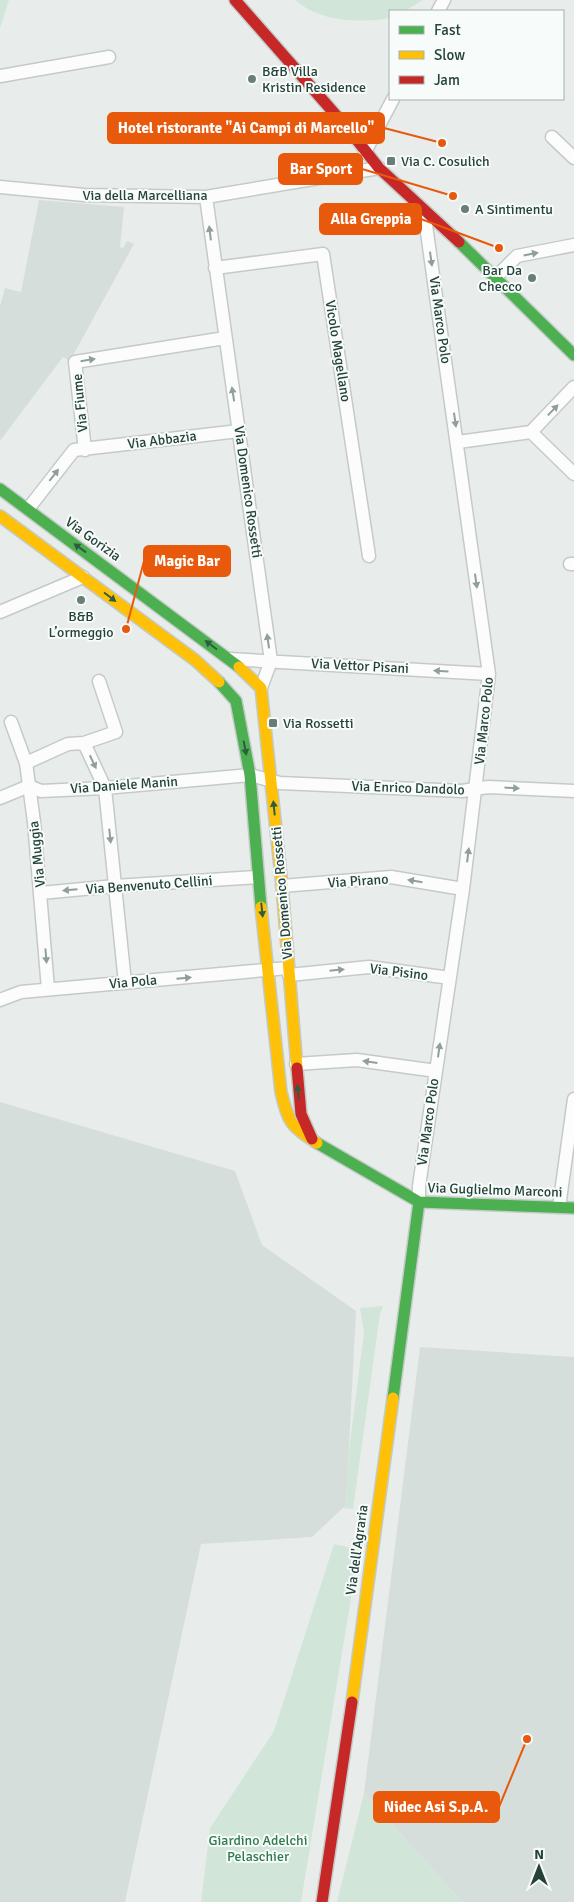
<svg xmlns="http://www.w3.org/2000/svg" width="574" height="1902" font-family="Signika,sans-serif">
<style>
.built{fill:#d6dedb}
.green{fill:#d1e6d8}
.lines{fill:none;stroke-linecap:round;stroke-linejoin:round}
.street-casing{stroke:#c5cac8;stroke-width:15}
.fast-casing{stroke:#c3cbc8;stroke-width:14}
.slow-casing{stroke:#c3cbc8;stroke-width:14}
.jam-casing{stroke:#c3cbc8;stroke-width:14}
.street{stroke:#fcfcfc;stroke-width:12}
.fast{stroke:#4caf50;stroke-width:11}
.slow{stroke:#ffc107;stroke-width:11}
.jam{stroke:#c62828;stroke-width:11}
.oneway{fill:#909f9b}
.oneway2{fill:#2e5d40}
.poi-dot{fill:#697e78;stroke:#f7fbf9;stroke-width:2}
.labels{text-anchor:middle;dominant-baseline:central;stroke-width:4;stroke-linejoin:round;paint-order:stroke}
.poi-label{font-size:14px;fill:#24423a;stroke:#f7fbf9;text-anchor:start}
.street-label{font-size:14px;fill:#24423a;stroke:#f7fbf9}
.park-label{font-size:14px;fill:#2d7a4b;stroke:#f7fbf9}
.leader{fill:none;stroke:#e8590c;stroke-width:2}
.callout-dot{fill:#e8590c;stroke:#f7fbf9;stroke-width:2}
.callout{fill:#e8590c;stroke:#e8590c;stroke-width:2}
.callout-label{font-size:15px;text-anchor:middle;font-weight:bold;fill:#fff}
</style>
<rect width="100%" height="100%" fill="#e8edeb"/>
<path class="built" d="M39,200l85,7 -4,40 3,1 4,-7 7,3 -64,117 -7,-4 -63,84v-135l5,-18 16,4z
M0,1102l235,69 27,74 94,66 -10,194 -34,32 -111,7 -76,358h-125z
M420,1347l154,10v545h-112l-98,-109z"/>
<path class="green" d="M0,0h9l-9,28z
M295,0h128l-18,11h-15v6l-5,2c-31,4 -65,2 -90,-19z
M383,1306l-3,8 -27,195 -10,-1 3,-3 3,-55 15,-118 -4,-24z
M334,1544l25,6 -58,352h-100l9,-74 64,-97z
M364,1793l98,109h-125z"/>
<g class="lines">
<g class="street-casing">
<path id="street" d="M438,11l6,-11
M0,76l109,-19
M552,137l22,21
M365,152l28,-53
M0,187l84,8 122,2 173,-29
M206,197l65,464 -10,27
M215,268l108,-14 46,302
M496,277l21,-21 57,-11
M531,432l43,-45
M458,442l73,-10 43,42
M85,450l-10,-88 150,-24
M28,509l46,-59 165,-19
M570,564h4
M0,612l83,-35
M230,659l259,15
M11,722l15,41 8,59 14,167
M84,743l32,-11 -17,-51
M26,763l42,-19 16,-1 21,45 20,195
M0,798l29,-12 12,5 64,-3 145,-13 30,8 182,8 26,-4 86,4
M282,886l109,-9 72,12
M41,893l74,-7 143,-9
M289,975l80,-8 81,11
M0,1000l21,-8 267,-24
M296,1064l61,-4 79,11
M419,1202v-16l44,-297 26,-215 -65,-463
M559,1207l15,-108"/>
</g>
<g class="fast-casing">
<path id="fast" d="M459,242l115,113
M0,489l239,178
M219,682l17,19 14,74 11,132
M317,1143l102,59 155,6
M393,1398l26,-196"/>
</g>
<g class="slow-casing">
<path id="slow" d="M0,516l195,144 24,22
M239,667l22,21 21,198 15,182
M261,907l20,185c8,32 9,33 36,51
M352,1702l41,-304"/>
</g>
<g class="jam-casing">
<path id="jam" d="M235,0l114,130 30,38 80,74
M297,1068l4,46 11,25
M322,1902l30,-200"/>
</g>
<use href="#street" class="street"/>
<use href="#fast" class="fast"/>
<use href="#slow" class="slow"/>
<use href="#jam" class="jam"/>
</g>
<defs><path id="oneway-solid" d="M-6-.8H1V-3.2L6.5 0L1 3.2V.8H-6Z" transform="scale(1.25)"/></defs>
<g class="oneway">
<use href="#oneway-solid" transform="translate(210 233) rotate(-97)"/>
<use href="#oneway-solid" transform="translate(531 254) rotate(-11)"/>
<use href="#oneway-solid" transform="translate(431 259) rotate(82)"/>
<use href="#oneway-solid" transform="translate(88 360) rotate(-9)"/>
<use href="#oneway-solid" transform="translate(233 394) rotate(-99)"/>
<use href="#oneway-solid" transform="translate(553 410) rotate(-46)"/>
<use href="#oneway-solid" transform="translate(455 420) rotate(82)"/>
<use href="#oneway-solid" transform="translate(54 475) rotate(-52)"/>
<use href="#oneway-solid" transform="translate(476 581) rotate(82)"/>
<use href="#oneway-solid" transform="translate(268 641) rotate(-98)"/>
<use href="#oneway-solid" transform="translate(441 671) rotate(-177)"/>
<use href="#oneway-solid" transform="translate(93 762) rotate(65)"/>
<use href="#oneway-solid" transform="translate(512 788) rotate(3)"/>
<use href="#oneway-solid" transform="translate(110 836) rotate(84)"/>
<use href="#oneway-solid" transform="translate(468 855) rotate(-83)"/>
<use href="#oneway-solid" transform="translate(415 881) rotate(-171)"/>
<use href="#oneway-solid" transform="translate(70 890) rotate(175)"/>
<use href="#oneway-solid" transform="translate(46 956) rotate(85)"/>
<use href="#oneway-solid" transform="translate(337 970) rotate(-6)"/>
<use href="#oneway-solid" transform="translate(184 978) rotate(-5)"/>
<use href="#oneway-solid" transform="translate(439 1050) rotate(-82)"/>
<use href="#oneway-solid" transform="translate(370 1062) rotate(-172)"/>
</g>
<g class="oneway2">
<use href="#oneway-solid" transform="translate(80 548) rotate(-144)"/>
<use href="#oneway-solid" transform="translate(110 597) rotate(37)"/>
<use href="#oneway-solid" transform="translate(211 645) rotate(-143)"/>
<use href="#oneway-solid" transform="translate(245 748) rotate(79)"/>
<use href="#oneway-solid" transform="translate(274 808) rotate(-96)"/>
<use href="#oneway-solid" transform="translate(262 910) rotate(84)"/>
<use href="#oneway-solid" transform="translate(298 1092) rotate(-95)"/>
</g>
<g class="poi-dot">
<circle cx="252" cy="79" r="5"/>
<rect x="386" y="156" width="10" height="10" rx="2.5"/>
<circle cx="465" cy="209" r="5"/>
<circle cx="532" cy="278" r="5"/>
<circle cx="81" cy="600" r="5"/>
<rect x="268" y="718" width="10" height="10" rx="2.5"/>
</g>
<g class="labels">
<g class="poi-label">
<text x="262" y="71">B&amp;B Villa<tspan x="262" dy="16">Kristin Residence</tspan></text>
<text x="401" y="161">Via C. Cosulich</text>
<text x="475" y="209">A Sintimentu</text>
<text x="522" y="270" text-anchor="end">Bar Da<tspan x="522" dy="16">Checco</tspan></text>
<text x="81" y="616" text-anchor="middle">B&amp;B<tspan x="81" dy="16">L’ormeggio</tspan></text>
<text x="283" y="723">Via Rossetti</text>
</g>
<g class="street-label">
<text x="145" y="195">Via della Marcelliana</text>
<text transform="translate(440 320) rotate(82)">Via Marco Polo</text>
<text transform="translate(338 351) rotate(81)">Vicolo Magellano</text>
<text transform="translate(80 403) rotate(-96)">Via Fiume</text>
<text transform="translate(162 440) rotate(-7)">Via Abbazia</text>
<text transform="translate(248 492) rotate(82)">Via Domenico Rossetti</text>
<text transform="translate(93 539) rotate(36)">Via Gorizia</text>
<text transform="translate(360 666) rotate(3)">Via Vettor Pisani</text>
<text transform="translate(484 721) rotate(-84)">Via Marco Polo</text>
<text transform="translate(124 785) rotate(-4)">Via Daniele Manin</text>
<text transform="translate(408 788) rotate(2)">Via Enrico Dandolo</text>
<text transform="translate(37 854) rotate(-96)">Via Muggia</text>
<text transform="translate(358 881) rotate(-4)">Via Pirano</text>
<text transform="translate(149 885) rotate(-4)">Via Benvenuto Cellini</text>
<text transform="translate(282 893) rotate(-95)">Via Domenico Rossetti</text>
<text transform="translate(399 972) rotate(7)">Via Pisino</text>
<text transform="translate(133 982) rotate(-5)">Via Pola</text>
<text transform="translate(428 1122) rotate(-82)">Via Marco Polo</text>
<text transform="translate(495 1190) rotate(2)">Via Guglielmo Marconi</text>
<text transform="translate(357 1550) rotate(-82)">Via dell'Agraria</text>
</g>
<g class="park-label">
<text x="258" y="1840">Giardino Adelchi<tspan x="258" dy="16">Pelaschier</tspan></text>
</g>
</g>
<path class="leader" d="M442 143L384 128M453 196L362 169M499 248L421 219M126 629L144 561M527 1739L499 1807"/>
<g class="callout-dot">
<circle cx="442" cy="143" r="5"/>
<circle cx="453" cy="196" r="5"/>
<circle cx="499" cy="248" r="5"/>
<circle cx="126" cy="629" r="5"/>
<circle cx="527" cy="1739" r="5"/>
</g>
<g class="callout">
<rect x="108" y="113" width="276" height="30" rx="5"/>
<rect x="279" y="154" width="83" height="30" rx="5"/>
<rect x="320" y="204" width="101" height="30" rx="5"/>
<rect x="144" y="546" width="86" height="30" rx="5"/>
<rect x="374" y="1792" width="125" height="30" rx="5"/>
</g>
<g class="callout-label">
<text x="246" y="133">Hotel ristorante "Ai Campi di Marcello"</text>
<text x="321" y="174">Bar Sport</text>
<text x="371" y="224">Alla Greppia</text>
<text x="187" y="566">Magic Bar</text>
<text x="436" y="1812">Nidec Asi S.p.A.</text>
</g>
<rect x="389" y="10" width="175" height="90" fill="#f7fbf9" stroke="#a3b1ad"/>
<rect x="399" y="26" width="25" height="8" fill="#4caf50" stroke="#a3b1ad"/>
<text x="434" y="35" font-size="15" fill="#24423a">Fast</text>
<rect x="399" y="51" width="25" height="8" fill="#ffc107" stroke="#a3b1ad"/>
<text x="434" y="60" font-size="15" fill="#24423a">Slow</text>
<rect x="399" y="76" width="25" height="8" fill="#c62828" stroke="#a3b1ad"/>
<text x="434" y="85" font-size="15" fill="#24423a">Jam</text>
<g transform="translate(539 1867)" stroke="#f7fbf9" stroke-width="4" paint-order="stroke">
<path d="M0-4L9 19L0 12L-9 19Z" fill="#24423a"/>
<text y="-8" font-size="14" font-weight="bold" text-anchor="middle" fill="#24423a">N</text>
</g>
</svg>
